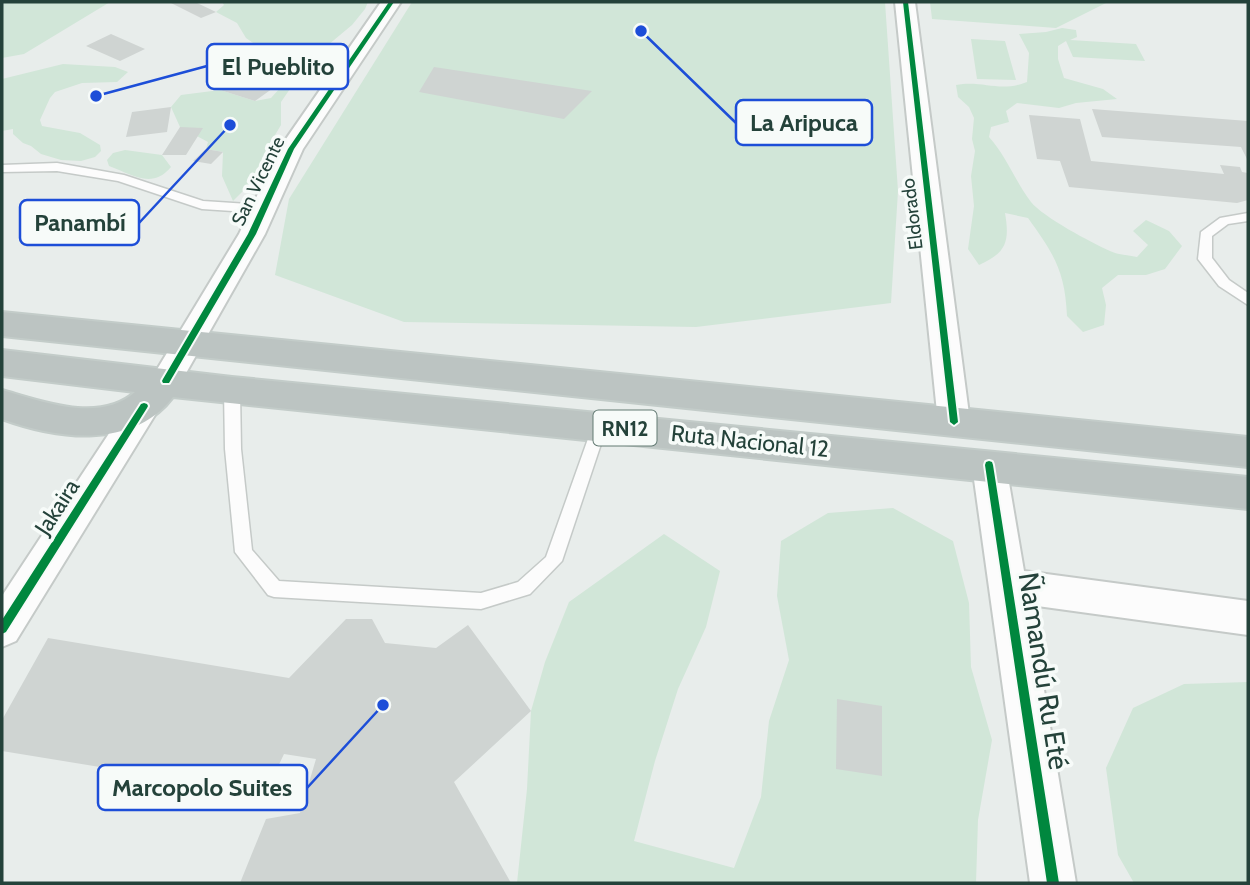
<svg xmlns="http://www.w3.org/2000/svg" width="1250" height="885" font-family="Cabin,sans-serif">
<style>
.green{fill:#d1e6d8}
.building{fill:#cfd4d2}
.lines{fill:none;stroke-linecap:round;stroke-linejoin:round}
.lane-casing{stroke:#c5cac8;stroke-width:3}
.street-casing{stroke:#c5cac8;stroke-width:4}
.highway-casing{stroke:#c3ccc9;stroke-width:4}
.lane{fill:#fcfcfc;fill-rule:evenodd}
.street{fill:#fcfcfc;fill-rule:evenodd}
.highway{fill:#bcc4c2;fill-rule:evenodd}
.cycleway-casing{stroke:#f7fbf9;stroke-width:4}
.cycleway{fill:#00873e;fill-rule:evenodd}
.labels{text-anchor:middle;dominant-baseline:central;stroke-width:7;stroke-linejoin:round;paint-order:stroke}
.far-street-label{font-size:19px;fill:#24423a;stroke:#f7fbf9}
.shield{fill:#f7fbf9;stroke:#637a73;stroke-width:2}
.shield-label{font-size:21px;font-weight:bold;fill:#24423a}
.street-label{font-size:23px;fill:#24423a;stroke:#f7fbf9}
.near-street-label{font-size:28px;fill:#24423a;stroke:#f7fbf9}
.leader{fill:none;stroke:#1d4ed8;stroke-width:2.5}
.callout-dot{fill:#1d4ed8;stroke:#f7fbf9;stroke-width:2.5}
.callout{fill:#f7fbf9;stroke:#1d4ed8;stroke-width:2.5}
.callout-label{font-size:24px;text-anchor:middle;font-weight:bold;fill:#24423a}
</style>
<rect width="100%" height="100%" fill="#e8edeb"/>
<path class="green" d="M2,2h108l-86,52 -22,4z
M222,2h146l-3,7 -13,16 -42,35 -29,42v23l-15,25 -7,25 -26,26 -11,-25 1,-24 -17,-3 2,-7 -28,-15 -9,-20 10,-12 39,-5 35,11 16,-3 19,-21 -5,-12 -39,-27 -9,-15 -21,-11 8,-7z
M412,2h473l13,189 -7,112 -195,24 -292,-5 -129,-47 14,-76z
M930,2h178l-52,26 -124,-9z
M1062,28l14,2 1,7 -7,3 66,4 9,17 -72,-4 -7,-16 -8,5v13l6,19 39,11 14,10 -41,4 -17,5 -42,-5 -11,8 3,11 -18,5 -2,10c18,20 26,44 42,65 12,15 61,41 79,49 8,4 19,4 27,6l11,-12 -15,-14 13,-11 23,11 13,15 -17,23 -19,6h-28l-16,13 4,17 -2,20 -21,7 -16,-16c-2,-45 -13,-62 -39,-98l-23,-5c5,29 1,40 -26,52l-11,-16 6,-43 -3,-30 4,-25 -3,-12 2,-21 -5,-11 -11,-10 -2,-12c27,-5 44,8 71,-3l2,-29 -10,-19 27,-2z
M971,39l34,2 11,39 -39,-1z
M63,64l52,3 13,5 -11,10 -35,1 -27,9 -5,6 -10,22 2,6 38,7 20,12 1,6 -6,6 -14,4 -20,-1 -20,-6 -10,-8 -8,-3 -10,-9v-5l-11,2v-52z
M125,150l37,5 9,12c-19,23 -40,7 -62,-1l-2,-6 6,-7z
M893,508l60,33 16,62 2,64 21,73 -14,80 -2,63h-459l10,-94 4,-78 14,-49 24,-60 95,-68 56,37 -14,56 -28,62 -23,72 -21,80 100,27 27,-71 8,-76 20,-61 -12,-64 4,-55 47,-28z
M1248,682v201h-114l-16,-28 -12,-87 27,-60 51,-24z"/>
<path class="building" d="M174,2h21l21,10 -15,6 -30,-15z
M111,34l34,15 -25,12 -34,-15z
M255,66l35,10 -35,25 -35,-11z
M434,67l158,24 -28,28 -145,-27z
M171,107l-4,25 -41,5 6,-25z
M1092,109l156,12v40l-7,-14 -139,-10z
M1029,115l51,4 11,42 133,13 -4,-9 20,2 2,5 6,1v27l-11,3 -168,-16 -9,-26 -23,-2z
M180,127l23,1 -17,27h-24z
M206,149l17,3 -12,12 -18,-3z
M346,619h26l13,24 51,5 32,-23 63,86 -77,71 57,101h-271l26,-64 34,-6 16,-54 -32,-5 -19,40 -263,-43v-31l46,-82 241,40z
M837,699l45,7v70l-46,-7z"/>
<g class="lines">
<g class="lane-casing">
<path id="lane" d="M57,163l67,12 79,26 62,4 6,4 -6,4 -63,-4 -84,-28 -61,-10 -55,1v-7z
M1248,213v8l-20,3 -16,12v22l17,22 19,13v12l-29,-19 -21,-27 3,-27 19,-14z
M232,385l8,6 1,58 11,101 27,31 202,12 37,-11 28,-25 48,-135 5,-2 8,6 -45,135 -32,33 -49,15 -207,-12 -6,-2 -33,-43 -10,-103 -1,-58z"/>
</g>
<g class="street-casing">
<path id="street" d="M381,2h20l-98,147 -38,85 -88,155 -11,4 -11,-4 -5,-8 89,-147 40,-85z
M895,2h20l55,420 -4,9 -12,3 -12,-3 -4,-9z
M144,394l11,3 5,9 -5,9 -139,226 -14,6v-51l131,-199z
M989,452l12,3 5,10 18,106 224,30v34l-218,-30 46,278h-46l-58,-418 5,-10z"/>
</g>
<g class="highway-casing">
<path id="highway" d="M2,312l1246,125v30l-1246,-131z
M2,350l230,27 1016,100v32l-1075,-112c-40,53 -116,42 -171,22v-29c39,11 97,34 133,2l-133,-16z"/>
</g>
<use href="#lane" class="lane"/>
<use href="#street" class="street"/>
<use href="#highway" class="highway"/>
<g class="cycleway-casing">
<path id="cycleway" d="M389,2h5l-100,147 -38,85 -87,149h-6l-1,-2 1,-2 85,-145 40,-85z
M903,2h5l50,420 -4,3 -4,-3z
M144,403l3,1 1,2 -1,2 -141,224 -4,2v-14l139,-216z
M989,461l3,1 1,3 66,418h-12l-62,-418 1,-3z"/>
</g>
<use href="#cycleway" class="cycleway"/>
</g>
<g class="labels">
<g class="far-street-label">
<text transform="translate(258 181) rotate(-64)">San Vicente</text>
<text transform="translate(912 214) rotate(-97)">Eldorado</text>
</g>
<rect class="shield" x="593.5" y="410.5" width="63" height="35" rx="5"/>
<g class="shield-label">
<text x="625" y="428">RN12</text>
</g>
<g class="street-label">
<text transform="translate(750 441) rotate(6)">Ruta Nacional 12</text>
<text transform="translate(57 507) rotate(-57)">Jakaira</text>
</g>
<g class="near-street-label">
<text transform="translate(1044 671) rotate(81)">Ñamandú Ru Eté</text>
</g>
</g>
<path class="leader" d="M96 96L207 66M641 31L736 123M230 125L139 223M383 705L307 788"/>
<g class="callout-dot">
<circle cx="96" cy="96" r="7"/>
<circle cx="641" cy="31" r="7"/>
<circle cx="230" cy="125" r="7"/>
<circle cx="383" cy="705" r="7"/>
</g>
<g class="callout">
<rect x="207" y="44" width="141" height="45" rx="7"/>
<rect x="736" y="100" width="136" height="45" rx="7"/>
<rect x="20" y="200" width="119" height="45" rx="7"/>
<rect x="98" y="765" width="209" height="45" rx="7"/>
</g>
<g class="callout-label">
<text x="278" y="75">El Pueblito</text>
<text x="804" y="131">La Aripuca</text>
<text x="80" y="231">Panambí</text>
<text x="202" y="796">Marcopolo Suites</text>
</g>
<rect width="1250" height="885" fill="none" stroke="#24423a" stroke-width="7"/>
</svg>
